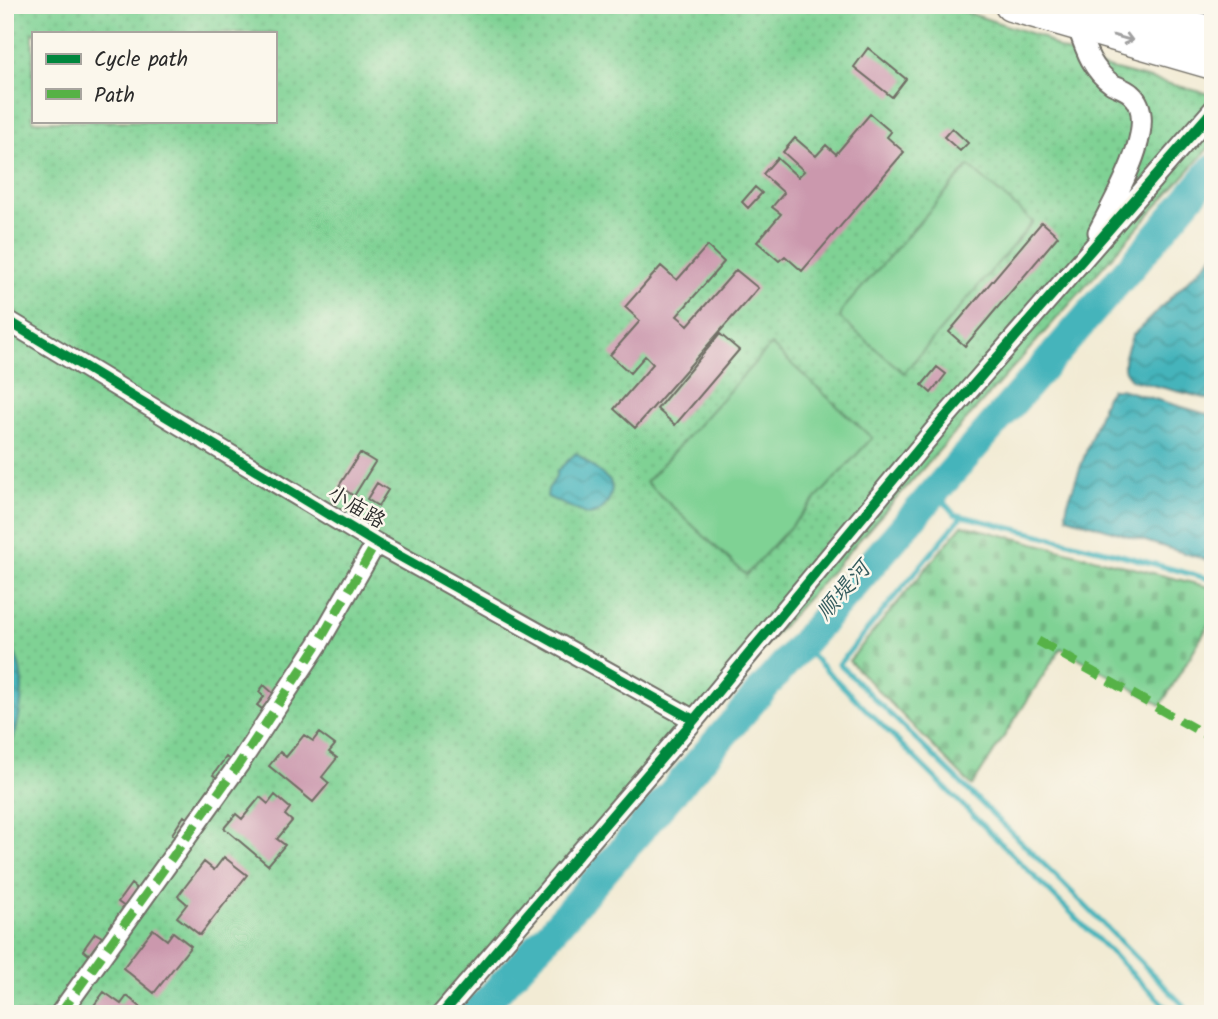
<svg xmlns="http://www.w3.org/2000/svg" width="1218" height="1019" font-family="Kalam,'LXGW WenKai TC',sans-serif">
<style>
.cemetery{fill:url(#cemetery-stones);stroke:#557e60;stroke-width:2}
.park{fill:url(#park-dots);stroke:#557e60;stroke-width:2;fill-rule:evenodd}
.garden{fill:#7fd294;stroke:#557e60;stroke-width:2}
.water{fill:url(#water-waves);stroke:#387073;stroke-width:2}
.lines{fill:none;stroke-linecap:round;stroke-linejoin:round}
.stream{stroke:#44b4bb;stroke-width:5}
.river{stroke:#44b4bb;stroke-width:30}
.building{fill:#cb98ad}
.street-casing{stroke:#716e66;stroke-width:23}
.primary-casing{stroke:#716e66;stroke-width:35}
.street{stroke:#fff;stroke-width:19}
.primary{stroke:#fff;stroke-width:32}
.quiet{stroke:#56b246;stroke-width:9;stroke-dasharray:18 9;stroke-linecap:butt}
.cycleway-casing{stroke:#fbf7ec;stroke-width:15}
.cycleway{stroke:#00873e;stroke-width:10}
.oneway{stroke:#a0a0a0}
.labels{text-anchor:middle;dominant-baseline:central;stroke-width:5;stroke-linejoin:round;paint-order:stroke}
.street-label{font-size:21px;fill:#2b2b2b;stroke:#fbf7ec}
.water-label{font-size:23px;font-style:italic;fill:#345b5d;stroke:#fbf7ec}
</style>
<defs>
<pattern id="cemetery-stones" width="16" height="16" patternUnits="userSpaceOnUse" patternTransform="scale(1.75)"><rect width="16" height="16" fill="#7fd294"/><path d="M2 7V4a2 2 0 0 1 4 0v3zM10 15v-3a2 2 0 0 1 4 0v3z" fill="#6eb480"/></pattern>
<pattern id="park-dots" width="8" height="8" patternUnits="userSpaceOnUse" patternTransform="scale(1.75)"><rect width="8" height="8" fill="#7fd294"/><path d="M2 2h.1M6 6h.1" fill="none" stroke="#6eb480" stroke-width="1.8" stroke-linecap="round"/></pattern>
<pattern id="water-waves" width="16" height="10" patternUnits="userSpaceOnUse" patternTransform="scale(1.75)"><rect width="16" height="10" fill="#44b4bb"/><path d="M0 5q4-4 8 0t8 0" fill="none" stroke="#399398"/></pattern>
</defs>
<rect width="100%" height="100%" fill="#fbf7ec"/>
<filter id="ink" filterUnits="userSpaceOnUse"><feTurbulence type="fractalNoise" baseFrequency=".0143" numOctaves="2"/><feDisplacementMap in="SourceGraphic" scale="14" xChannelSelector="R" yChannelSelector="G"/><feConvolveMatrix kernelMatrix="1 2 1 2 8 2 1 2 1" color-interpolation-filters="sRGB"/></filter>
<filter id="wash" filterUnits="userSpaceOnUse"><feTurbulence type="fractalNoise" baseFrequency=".00686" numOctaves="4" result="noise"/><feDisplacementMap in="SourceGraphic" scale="28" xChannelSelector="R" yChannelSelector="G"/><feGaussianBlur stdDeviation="1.57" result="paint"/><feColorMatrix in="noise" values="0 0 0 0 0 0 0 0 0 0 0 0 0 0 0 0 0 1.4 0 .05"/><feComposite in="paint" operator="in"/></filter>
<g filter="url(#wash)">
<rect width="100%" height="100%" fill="#f2ebd4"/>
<path class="cemetery" d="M962,525l251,63v30l-52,87 -100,-57 -89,138 -123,-125z"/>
<path class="park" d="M5,5h939l98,32 14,10 36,17 121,31v48l-776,871h-432zM33,33h242v88h-242z"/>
<path class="garden" d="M969,166l64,56 -129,151 -64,-55 3,-9z
M771,345l101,93 -126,137 -100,-93z"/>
<path class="water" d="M1213,256v144l-81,-20c-1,-1 -7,-8 -7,-9 -4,-11 4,-25 7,-35z
M1112,389h8l93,27v146l-146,-45 -1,-6 2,-9 38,-106z
M576,453l34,28c6,14 -7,33 -22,34l-41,-18 1,-8 7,-10 2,-8z
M5,634c6,10 11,20 14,31 7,26 0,69 -14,91z"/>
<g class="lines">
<path class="stream" d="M935,491l19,23 156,38 103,28
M962,516l-123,148 222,217 131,133
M801,645l372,369"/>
<path class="river" d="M475,1014l69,-74 591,-678 78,-93"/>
</g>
<g id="blocks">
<path class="building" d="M868,48l38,31 -14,18 -38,-30z
M870,114l21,18 -4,5 17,15 -102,119 -17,-15 -6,5 -22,-19 24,-28 -9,-7 12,-14 -21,-19 14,-16 21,19 6,-6 -21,-19 12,-14 21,18 10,-11 10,9z
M952,128l16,15 -8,8 -16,-14z
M755,187l7,6 -14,15 -6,-6z
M1042,222l16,14 -93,110 -16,-14z
M707,246l17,16 -47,54 11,9 48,-55 22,18 -123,140 -21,-19 39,-45 -8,-8 -15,17 -20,-18 30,-34 -15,-14 36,-41 16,14z
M720,334l19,16 -64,75 -18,-16z
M937,367l9,7 -15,19 -9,-8z
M360,453l15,9 -21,34 -15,-10z
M377,483l11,7 -10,16 -11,-7z
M264,685l10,9 -12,15 -5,-4 7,-8 -5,-5z
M319,733l16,12 -6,7 8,6 -15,19 7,6 -16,19 -44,-36 11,-14 6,5 18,-22 9,6z
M226,757l6,5 -12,18 -7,-5z
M275,795l15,13 -5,7 7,6 -15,18 8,6 -17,20 -44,-37 12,-14 6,5 18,-22 8,7z
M184,816l7,5 -13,18 -6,-5z
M224,857l23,18 -47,60 -23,-18 10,-13 -9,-8 26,-34 10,8z
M131,884l6,5 -12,18 -7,-5z
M153,929l14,11 6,-8 18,14 -37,47 -31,-25z
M95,933l7,4 -13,18 -6,-5z
M104,992l17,12 6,-8 22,18h-58l-2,-2z"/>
</g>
</g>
<g filter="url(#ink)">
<use href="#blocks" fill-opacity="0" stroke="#716e66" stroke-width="2"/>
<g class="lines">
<g class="street-casing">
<path id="street" d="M1077,25c8,23 14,44 35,59 6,3 14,5 19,10 32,27 -19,109 -33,138
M5,319l371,224 318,177
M60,1014l179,-250 79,-120 58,-101
M442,1014l252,-294 248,-299 271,-311"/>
</g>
<g class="primary-casing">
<path id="primary" d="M1011,5l202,58
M1106,5l107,28"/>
</g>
<use href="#street" class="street"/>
<use href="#primary" class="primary"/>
<path class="quiet" d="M1038,641l175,98
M60,1014l179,-250 79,-120 58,-101"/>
<g class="cycleway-casing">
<path id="cycleway" d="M5,319l371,224 318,177
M442,1014l252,-294 248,-299 271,-311"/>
</g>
<use href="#cycleway" class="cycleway"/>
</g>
<defs><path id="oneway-shaft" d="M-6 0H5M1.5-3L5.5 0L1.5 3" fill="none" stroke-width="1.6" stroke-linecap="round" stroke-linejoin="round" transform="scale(1.75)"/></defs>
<use class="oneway" href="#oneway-shaft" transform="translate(1123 38) rotate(16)"/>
</g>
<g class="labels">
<g class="street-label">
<text transform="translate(356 508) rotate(31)">小庙路</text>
</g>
<g class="water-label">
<text transform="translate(844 591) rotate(-49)">顺堤河</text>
</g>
</g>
<rect width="1218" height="1019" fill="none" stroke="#fbf7ec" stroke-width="28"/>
<rect x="32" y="32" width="245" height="91" fill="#fbf7ec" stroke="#a8a59f" stroke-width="2"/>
<rect x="46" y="54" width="35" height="10" fill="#00873e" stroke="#a8a59f" stroke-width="2"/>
<text x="94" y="66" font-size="21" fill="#2b2b2b">Cycle path</text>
<rect x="46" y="89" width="35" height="10" fill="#56b246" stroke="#a8a59f" stroke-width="2"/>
<text x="94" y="102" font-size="21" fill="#2b2b2b">Path</text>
</svg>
